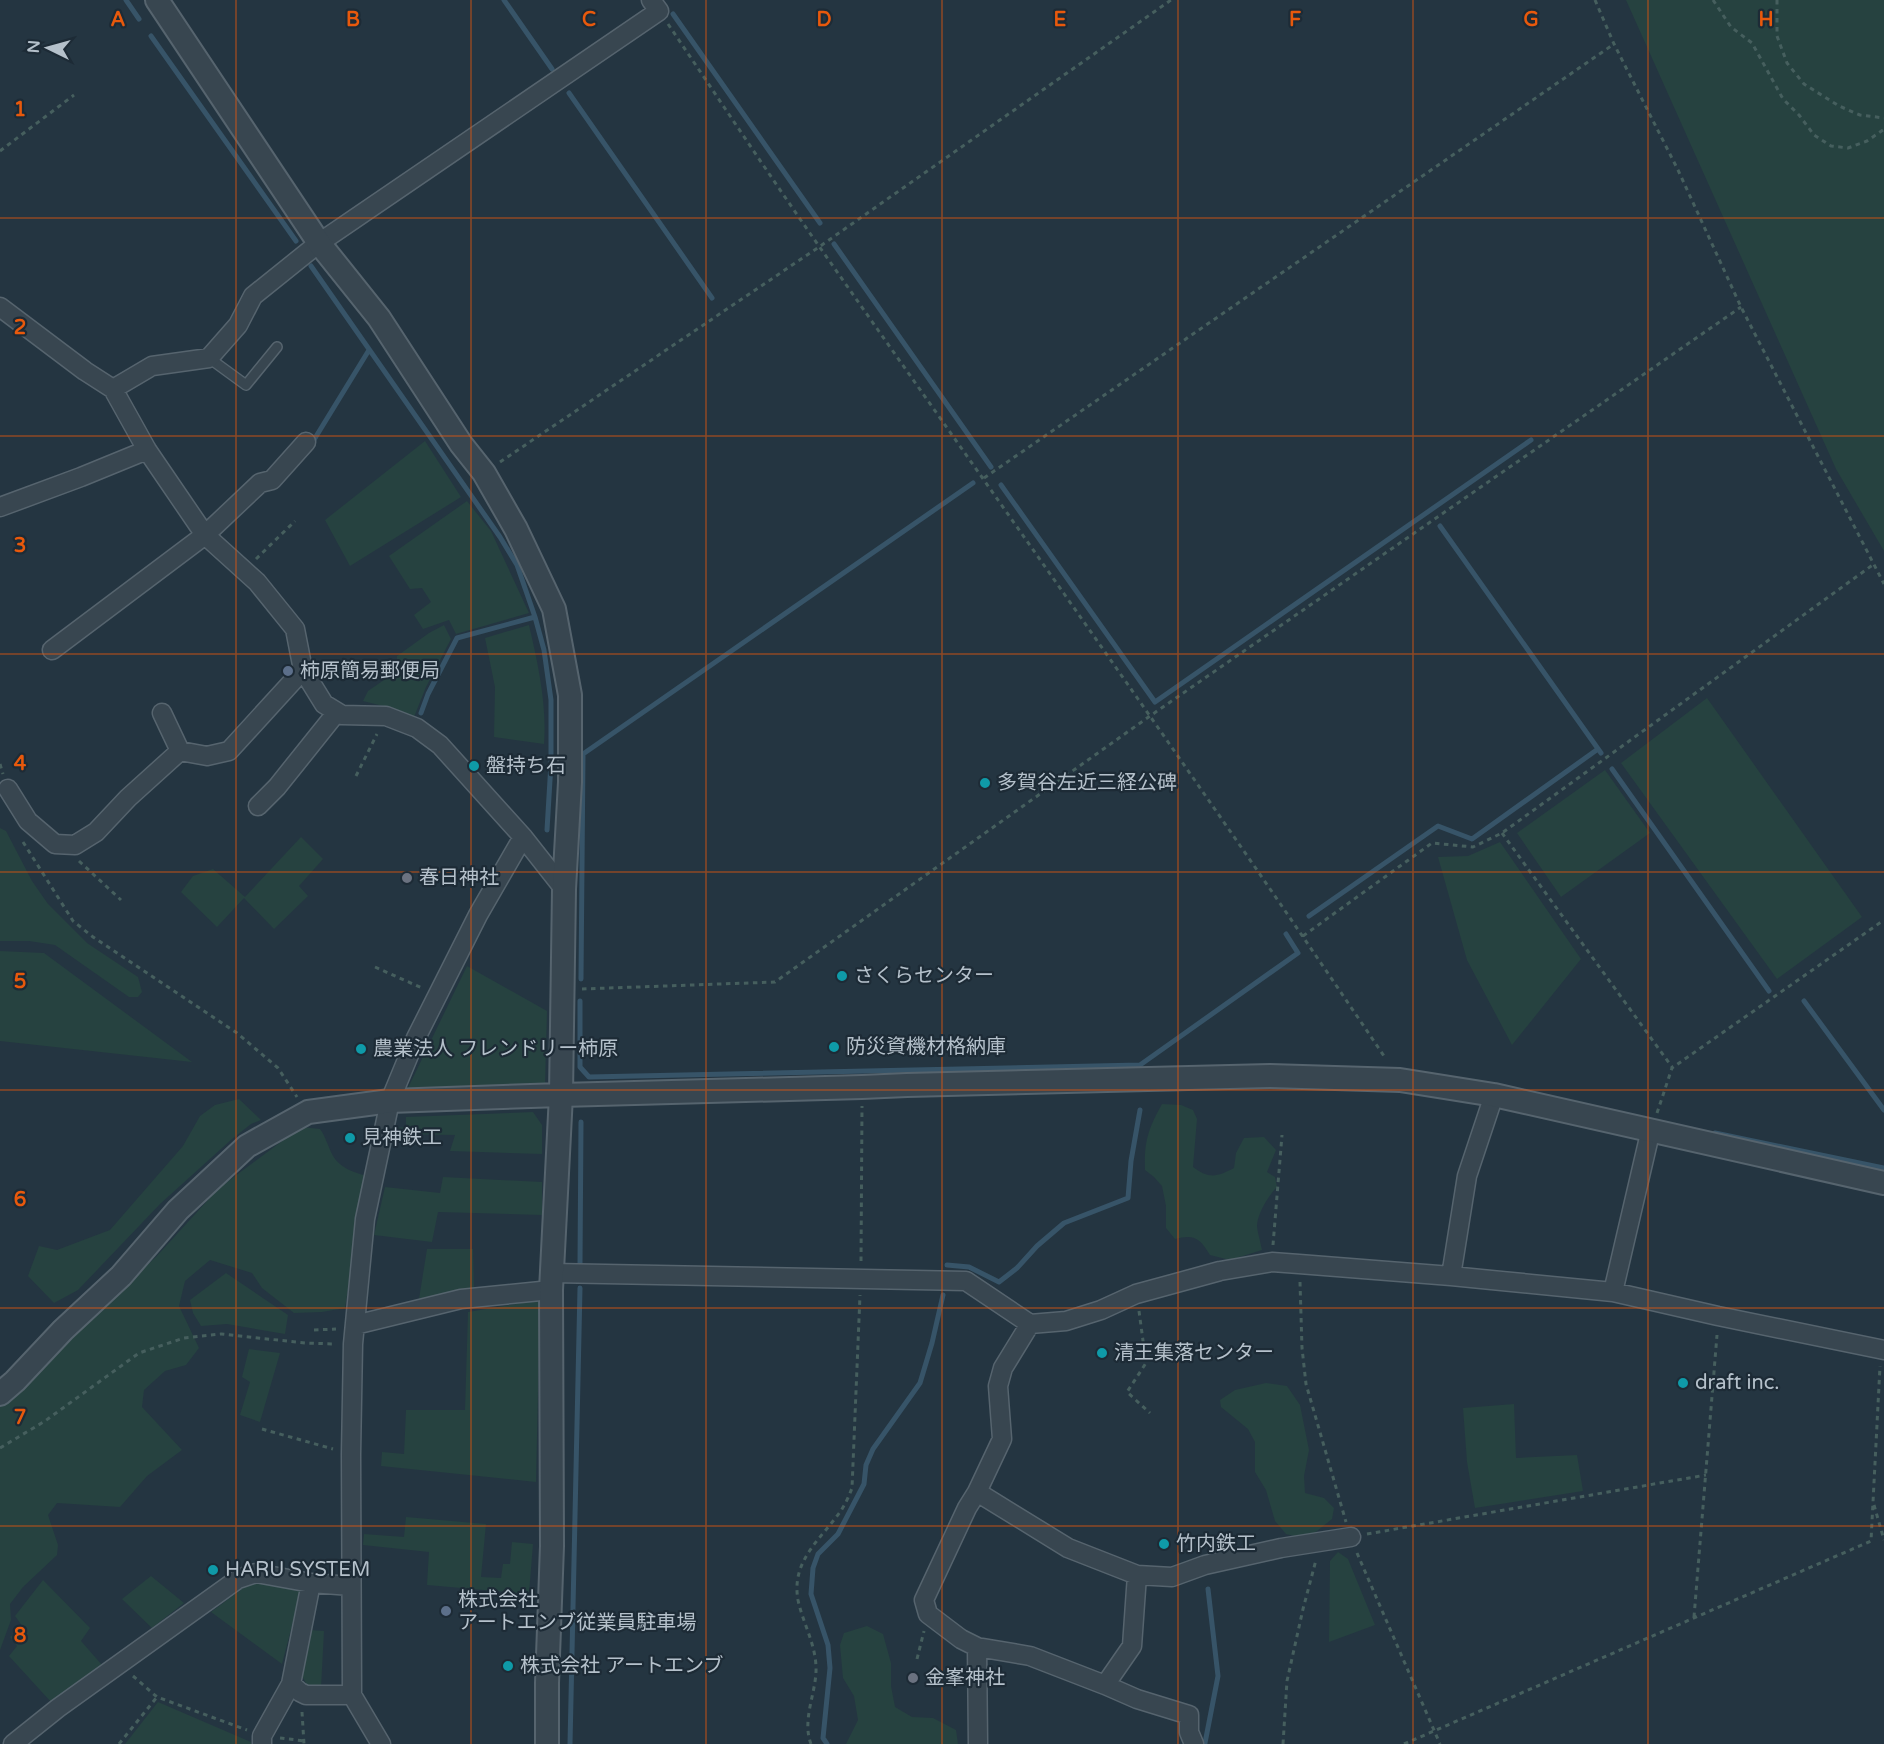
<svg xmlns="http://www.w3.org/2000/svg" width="1884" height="1744" font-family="'Varela Round','Noto Sans JP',sans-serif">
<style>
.green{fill:#264240}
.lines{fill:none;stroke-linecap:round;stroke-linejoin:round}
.stream{stroke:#375468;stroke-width:5}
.service-casing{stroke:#56646e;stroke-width:12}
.minor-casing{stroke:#56646e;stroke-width:21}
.tertiary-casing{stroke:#56646e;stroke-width:26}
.path{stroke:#465f5e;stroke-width:3;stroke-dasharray:4.5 4.5;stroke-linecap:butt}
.service{stroke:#384650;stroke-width:9}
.minor{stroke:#384650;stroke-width:18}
.tertiary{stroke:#384650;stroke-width:22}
.grid{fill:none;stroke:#e8590c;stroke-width:1.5;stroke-opacity:0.55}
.service-dot{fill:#5c6f8a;stroke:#1d2b36;stroke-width:2}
.culture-dot{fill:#0f9aa8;stroke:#1d2b36;stroke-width:2}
.worship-dot{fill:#6b7280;stroke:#1d2b36;stroke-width:2}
.labels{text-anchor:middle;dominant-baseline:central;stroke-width:4.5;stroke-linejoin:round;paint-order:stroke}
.poi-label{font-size:20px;fill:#b5c1cb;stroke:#1d2b36;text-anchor:start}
.grid-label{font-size:20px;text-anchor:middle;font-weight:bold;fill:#e8590c;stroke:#1d2b36;stroke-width:4.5;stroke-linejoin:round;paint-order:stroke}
</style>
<rect width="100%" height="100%" fill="#243541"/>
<path class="green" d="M1626,0h258v551l-48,-82z
M425,441l36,56 -111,69 -25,-46z
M467,501l24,30 38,82 -73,21 -7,-14 -26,9 -9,-14 17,-13 -9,-14 -12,1 -21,-33z
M444,625l7,14 -25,48 -12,30 -31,-11 -20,-5 5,-10 29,-20v-15l32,-23z
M529,625c9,39 18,79 15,119l-50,-7 1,-50 -10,-49z
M1707,698l155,219 -85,62 -156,-216z
M1605,770l45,63 -89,64 -44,-64z
M0,828l6,3 26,50 16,23 39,39 51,34 4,15 -4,5h-9l-74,-52 -26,-4h-29z
M301,837l22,22 -24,27 9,10 -34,33 -30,-31 -27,29 -36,-35 12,-16 20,-7 32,28z
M1500,842l81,117 -69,86 -45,-85 -29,-103 30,-1z
M0,951l44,2 148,109 -192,-21z
M467,966l80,45 -2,75 -138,4z
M239,1099l22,21 -10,4 -19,15 -72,65 -82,86 -24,13 -26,-27 11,-30 18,4 53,-20 73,-84 17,-30 15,-11z
M1162,1104l19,1 12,5 4,9 -4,48c16,12 24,10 41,1l2,-15 8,-15 20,-1 12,13 -9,22 8,5 2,10c-8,8 -20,27 -20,39 0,4 4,18 5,24l-32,10 -20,-5c-10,-17 -16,-21 -35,-16l-9,-11v-22l-4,-20 -8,-9 -9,-7c-1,-28 3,-41 17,-66z
M533,1112l9,13v29l-92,-3 5,-16 -63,-1 3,-6 11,-1v-10z
M301,1127l19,2c6,8 8,18 13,27 7,12 22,17 34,20l-22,132 -23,4 -28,1 -32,-25 -10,-15 -42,-13 -25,21 -6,25 20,42 -13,17 -21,6 -21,19 -2,17 40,43 -35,26 -27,31 -63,-4 -9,12 10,30 -1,10 -34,32 -13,17 1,16 -11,30v-246l52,-52 104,-95 63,-69z
M443,1177l99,5v33l-104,-3 -6,30 -58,-7 11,-48 55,6z
M427,1249h46l1,42 -55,8z
M226,1273l62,42 -3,19 -58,-10 -26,2 -8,-13 -3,-13z
M540,1300l-4,182 -155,-16 1,-14 22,2 2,-44h59l3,-98z
M249,1349l31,4 -20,69 -20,-7 10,-33 -8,-5z
M1266,1383l21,3 13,19 9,45 -5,26 1,17 19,5 10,10 -2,11 -20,16 -14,2 -12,-3 -11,-13 -9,-31 -11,-18v-30l-7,-13 -27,-22 -1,-7 15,-10z
M1514,1404l2,54 61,-3 6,36 -108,17 -8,-46 -4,-54z
M406,1517l80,7 -5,53 20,1 2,-14h7l2,-22 21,2 -4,50 -102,-9 2,-33 -66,-7 1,-11 40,3z
M1338,1552l10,7 27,66 -46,17 1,-81z
M151,1576l33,27 -32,25 -30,-29z
M43,1580l47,48 -9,13 21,24 -51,37 -42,-46 8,-10 -7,-9 13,-10 -8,-11z
M256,1582l46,5 -20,77 -71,-52 35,-26z
M867,1626l16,8 8,29v23l4,21 17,10 21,1 23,12 2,14h-112l12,-24 -4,-24 -11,-18 -3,-33 4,-12z
M310,1630l14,1 -3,57 -13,-1 -7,-13z
M158,1702l93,40v2h-126z"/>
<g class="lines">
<path class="stream" d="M126,0l13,19
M504,0l48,69
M673,14l147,209
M151,36l145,205
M569,93l143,205
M834,244l157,223
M311,266l189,271 17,28 18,52 9,33 7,50v63l-4,67
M312,443l57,-93
M1001,485l154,217 376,-262
M1440,526l161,227
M421,713l7,-19 29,-56 78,-21
M1612,769l157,222
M1309,916l129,-90 34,13 126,-90
M581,979l2,-225 390,-271
M580,1001v66l9,10 551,-12 158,-112 -12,-19
M1804,1001l80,109
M1715,1133l169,35
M580,1263l1,-141
M947,1265l22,2 30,15 18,-14 20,-22 27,-23 64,-25 3,-37 9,-51
M1205,1743l13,-67 -10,-87
M570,1744l10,-456
M827,1744l-4,-6 7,-70 -2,-23 -17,-51 2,-26 5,-14 20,-20 26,-50 2,-19 7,-16 47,-66 12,-40 11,-48"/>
<g class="service-casing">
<path id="service" d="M209,358l37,27 31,-38"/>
</g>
<g class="minor-casing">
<path id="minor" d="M0,307l85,64 28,18 34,61 58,85 52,47 38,47 8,41 21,34 18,11 44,1 31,12 23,17 83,92 41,52
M113,389l39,-23 57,-8 29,-33 15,-29 66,-53 340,-232 -8,-11
M0,507l81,-30 66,-27
M52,650l153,-115 55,-52 12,-3 34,-38
M162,713l18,38 27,5 22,-5 74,-81
M8,789l20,32 27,23 20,1 21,-13 32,-34 52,-47
M258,806l19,-19 60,-75
M552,1273l414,8 64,43 36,-3 35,-11 35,-16 84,-23 52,-9 27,2 152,12 162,16 105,24 166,34
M1451,1276l16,-100 27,-81
M1613,1292l38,-163
M355,1325l106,-26 90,-9
M977,1492l91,56 69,27 35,2 33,-12 76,-17 70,-11
M977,1647l53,9 75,29 27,-39 5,-71
M291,1684l9,8 6,3h46
M1105,1685l32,14 52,16v17l5,12
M13,1744l45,-36 180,-129 18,-6 55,10 40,3
M262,1744v-8l29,-52 20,-101
M381,1744l-29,-49 -1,-241 2,-110 12,-125 25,-118 26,-63 62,-123 45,-78
M978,1744l-1,-97 -16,-8 -33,-25 -4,-14 43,-92 10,-16 25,-53 -4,-53 5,-18 27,-44"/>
</g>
<g class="tertiary-casing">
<path id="tertiary" d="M157,0l162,243 60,75 82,126 23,29 32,56 38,80 16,86v87l-6,107 -3,206 -10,195 1,256 -5,137v61
M0,1394l15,-13 48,-51 58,-54 57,-66 69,-64 61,-34 82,-11 171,-6 301,-8 45,-2 363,-9 130,4 94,15 390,88"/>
</g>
<path class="path" d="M1595,0l19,44 64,126 63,137 143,277
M1713,0l18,27 21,16 31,56 16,16 15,20 17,11 17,2 19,-7 16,-11 1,-3
M1777,0v36l10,27 17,21 35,22 21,9 24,3
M668,24c51,75 101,151 153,225 189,269 381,537 565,810
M0,151l74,-56
M500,462l319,-215 352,-247
M984,478l630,-434
M256,559l39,-38
M0,764l3,10
M356,776l21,-42
M1502,833l170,234
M23,842l50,79 20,16 144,96 41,35 19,29
M79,861l42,39
M1303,936l129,-93 41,4 29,-14 372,-269
M375,967l47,21
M582,989l193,-7 375,-266 591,-409
M1657,1113l15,-45 212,-148
M1273,1245l9,-110
M861,1261l1,-155
M1300,1282l2,66 4,36 40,138
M1139,1311l7,52 -19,29 23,21
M314,1330l22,-1
M262,1429l71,20
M0,1448l45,-27 94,-68 45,-15 37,-4 84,9 30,1
M1874,1505l10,35
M1367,1534l339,-59
M1357,1553l83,191
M1694,1617l23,-282
M917,1659l7,-28
M133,1676l24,21 90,33
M302,1712l2,32
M280,1738l25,3
M119,1744l38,-47
M811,1744c-9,-23 4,-49 5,-72 1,-26 -13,-48 -18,-72 -7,-39 22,-60 42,-88 5,-7 9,-16 12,-24l8,-193
M1283,1744l4,-63 16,-72 13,-49
M1404,1744l467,-203 9,-175"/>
<use href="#service" class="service"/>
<use href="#minor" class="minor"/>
<use href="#tertiary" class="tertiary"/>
</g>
<path class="grid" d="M236,0v1744M471,0v1744M706,0v1744M942,0v1744M1178,0v1744M1413,0v1744M1648,0v1744M0,218h1884M0,436h1884M0,654h1884M0,872h1884M0,1090h1884M0,1308h1884M0,1526h1884"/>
<g class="service-dot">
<circle cx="288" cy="671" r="6"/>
<circle cx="446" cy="1611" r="6"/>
</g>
<g class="culture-dot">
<circle cx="474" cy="766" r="6"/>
<circle cx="985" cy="783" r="6"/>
<circle cx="842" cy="976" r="6"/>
<circle cx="834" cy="1047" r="6"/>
<circle cx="361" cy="1049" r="6"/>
<circle cx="350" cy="1138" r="6"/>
<circle cx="1102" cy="1353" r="6"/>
<circle cx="1683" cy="1383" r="6"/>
<circle cx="1164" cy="1544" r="6"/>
<circle cx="213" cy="1570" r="6"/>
<circle cx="508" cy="1666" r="6"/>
</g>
<g class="worship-dot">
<circle cx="407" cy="878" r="6"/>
<circle cx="913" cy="1678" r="6"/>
</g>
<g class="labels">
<g class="poi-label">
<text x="300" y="671">柿原簡易郵便局</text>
<text x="486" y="766">盤持ち石</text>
<text x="997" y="783">多賀谷左近三経公碑</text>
<text x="419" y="878">春日神社</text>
<text x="854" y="976">さくらセンター</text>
<text x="846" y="1047">防災資機材格納庫</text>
<text x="373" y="1049">農業法人 フレンドリー柿原</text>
<text x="362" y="1138">見神鉄工</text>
<text x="1114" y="1353">清王集落センター</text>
<text x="1695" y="1383">draft inc.</text>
<text x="1176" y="1544">竹内鉄工</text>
<text x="225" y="1570">HARU SYSTEM</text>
<text x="458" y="1600">株式会社<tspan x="458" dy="23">アートエンブ従業員駐車場</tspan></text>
<text x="520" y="1666">株式会社 アートエンブ</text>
<text x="925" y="1678">金峯神社</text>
</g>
</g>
<g class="grid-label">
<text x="118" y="26">A</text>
<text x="353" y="26">B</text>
<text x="589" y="26">C</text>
<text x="824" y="26">D</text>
<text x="1060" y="26">E</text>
<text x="1295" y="26">F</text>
<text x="1531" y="26">G</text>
<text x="1766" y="26">H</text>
<text x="20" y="116">1</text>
<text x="20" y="334">2</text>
<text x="20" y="552">3</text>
<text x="20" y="770">4</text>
<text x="20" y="988">5</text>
<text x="20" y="1206">6</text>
<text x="20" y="1424">7</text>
<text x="20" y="1642">8</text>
</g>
<g transform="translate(48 48) rotate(275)" stroke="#1d2b36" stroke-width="4.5" paint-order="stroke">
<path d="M0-4.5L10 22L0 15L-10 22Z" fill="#b5c1cb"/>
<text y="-9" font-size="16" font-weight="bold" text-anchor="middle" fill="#b5c1cb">N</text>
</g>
</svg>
